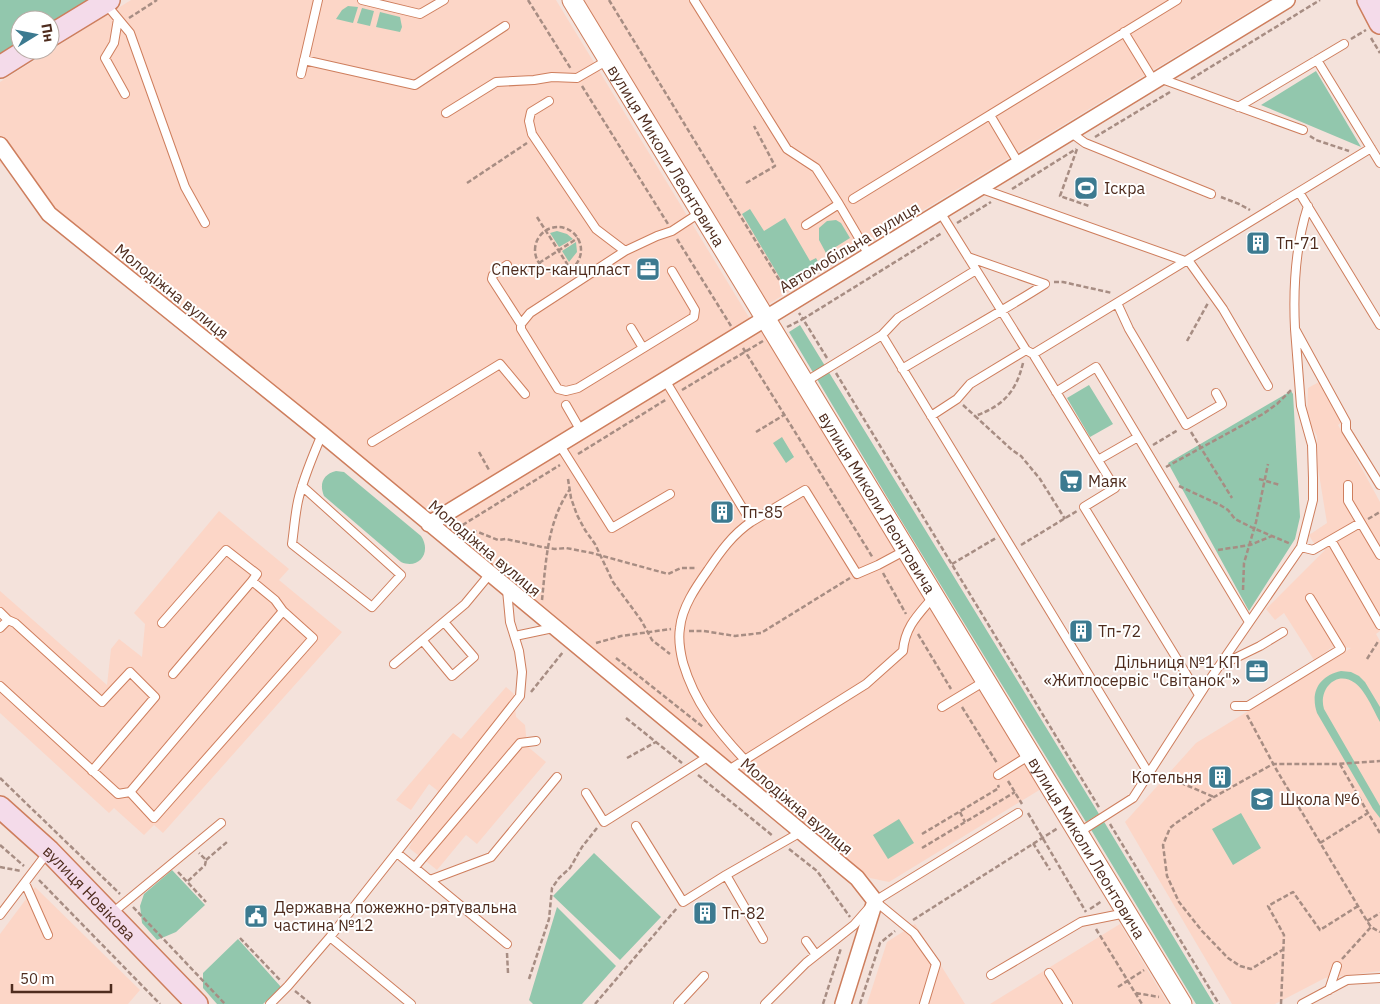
<svg xmlns="http://www.w3.org/2000/svg" width="1380" height="1004" font-family="'IBM Plex Sans',sans-serif">
<style>
.built{fill:#fcd6c7}
.green{fill:#92c7ad}
.lines{fill:none;stroke-linecap:round;stroke-linejoin:round}
.service-casing{stroke:#ce7e5d;stroke-width:10}
.minor-casing{stroke:#ce7e5d;stroke-width:18}
.tertiary-casing{stroke:#ce7e5d;stroke-width:21}
.secondary-casing{stroke:#ce7e5d;stroke-width:24}
.path{stroke:#a78d83;stroke-width:2.5;stroke-dasharray:5 2.5;stroke-linecap:butt}
.service{stroke:#fff;stroke-width:8}
.minor{stroke:#fff;stroke-width:15}
.tertiary{stroke:#fff;stroke-width:19}
.secondary{stroke:#f4dbea;stroke-width:21}
.labels{text-anchor:middle;dominant-baseline:central;stroke-width:4;stroke-linejoin:round;paint-order:stroke}
.street-label{font-size:16px;fill:#4e2c1e;stroke:#fff}
.poi-label{font-size:16px;fill:#4e2c1e;stroke:#fff;text-anchor:start}
</style>
<rect width="100%" height="100%" fill="#f4e2db"/>
<path class="built" d="M131,0h425l194,319 -318,195 -19,-13 -413,-338v-81z
M579,0h689l-501,305z
M762,330l279,459 -152,93 -19,-4 -415,-335 -8,-18 18,-15z
M1319,382l23,40 -4,3 42,77v129l-4,3 4,7v330l-55,7 -50,26h-43l-107,-182 71,-79 155,-95 -17,-2 -20,14 -30,-47 -9,7 -9,-11 59,-59 -12,-8 -4,-7 18,-12 -9,-55 -1,-32 -10,-18 1,-30z
M219,511l70,58 -10,11 63,52 -179,201 -9,-8 -10,10 -30,-27 -5,5 -109,-100v-122l107,94 4,-36 8,-10 23,18 3,-33 -11,-11z
M506,687l8,7 2,23 9,8 2,21 19,16 -69,82 -11,-9 -29,35 -28,-22 29,-57 -9,-7 -18,26 -15,-10 57,-67 8,6z
M35,887l105,103 -12,14h-128v-70z
M915,924l50,80h-98l20,-62z
M1120,924l48,80h-178z"/>
<path class="green" d="M0,0h99l-49,29v-9h-30v27l-20,12z
M348,6l10,1 -5,16 -17,-4 6,-9z
M362,8l12,3 -4,15 -13,-3z
M380,12l20,5 2,10 -2,5 -24,-5z
M1316,71l45,76 -100,-42z
M750,209l14,22 21,-13 25,43 6,-3 6,11 -35,21 -45,-76z
M836,220l5,3 9,15 -24,15 -7,-13v-12l8,-7z
M557,231l10,3 6,5 -14,8 -9,-14z
M576,242l1,10 -8,10 -7,-11z
M800,325l299,489 -13,8 -190,-310 -107,-180z
M1089,385l24,39 -23,13 -23,-39z
M1291,391l2,3 7,123 -5,22 -46,72 -81,-148z
M782,437l12,20 -8,6 -13,-20z
M336,471l8,1 77,64c11,16 -2,34 -20,26l-77,-66c-5,-12 -1,-22 12,-25z
M1341,671l10,1 8,4 6,6 15,25v15c-6,-11 -15,-32 -25,-39 -19,-14 -37,7 -31,26l56,97v12l-7,-9 -56,-96c-7,-21 2,-37 24,-42z
M1241,813l20,35 -28,17 -21,-36z
M899,819l15,24 -26,16 -15,-24z
M1103,820l111,184h-18l-106,-176z
M594,853l67,64 -41,43 -67,-64z
M172,870l33,35 -29,27 -19,8 -15,-17 -2,-17 4,-12z
M557,907l59,59 -34,38h-49l-4,-4z
M238,939l43,48 -18,17h-46l-14,-16v-15z"/>
<g class="lines">
<g class="service-casing">
<path id="service" d="M362,0l58,14 24,-14
M694,0l93,149 29,19 23,36
M105,3l25,30 55,154 20,36
M118,19l-4,24 -9,15 20,36
M1124,32l30,49
M304,60l111,25 90,-59
M1317,60l63,103
M301,74l17,-74
M1159,78l144,52
M549,101l-18,11 -2,9 3,13 64,95 29,22 32,-15 15,-5 29,-19
M1238,107l106,-63
M446,113l50,-31 38,-2 18,-3 25,1 31,-18
M990,115l29,49
M1070,132l15,11 126,51
M979,188l206,73
M1299,192l81,133
M853,199l324,-199
M940,212l86,138 7,4 82,134 -31,19 115,188
M806,225l33,-21 30,51
M625,251l-95,62 -9,11v5l37,60 8,2 12,-3 116,-71 1,-7 -23,-39
M1188,260l35,49 45,77
M507,265l-14,10 -1,4 29,45
M1117,303l12,26 57,96 36,-21 -6,-11
M631,328l12,20
M1295,329c-2,-42 0,-83 13,-123
M882,335l267,439
M1033,354l338,-206
M902,369c48,-29 96,-55 143,-85l-77,-27
M665,380l86,142 54,-32 52,84 21,-9 28,-15
M805,382l77,-47 16,-17 78,-48
M1056,392l40,-25 42,70
M566,405l15,26
M931,416l26,-17 13,-15 56,-34
M372,442l128,-78 25,30
M559,444l53,84 58,-34
M1098,460l40,-23 111,185
M1348,485v16l32,54
M302,486l99,89 -29,32 -80,-63c2,-14 3,-29 6,-43 5,-23 15,-45 24,-67
M1331,540l49,85
M1301,547l12,3 47,-27
M0,612l8,8 -8,8
M8,620l7,3 87,79 28,-30 25,25 -63,74
M162,623l64,-73 31,24 -5,7
M515,636l38,-8
M423,641l29,35 22,-19 -30,-35
M394,664l71,-60 24,-29
M1221,665l39,-19 23,-14
M173,674l79,-93 23,19 8,11
M0,686l118,108 12,-2 153,-181 30,27 -159,180 -24,-26
M1235,706h13l93,-57 -31,-51
M942,707l43,-26
M744,759c-28,-30 -49,-56 -61,-96 -3,-12 -5,-23 -3,-35 2,-21 16,-41 28,-58 12,-18 25,-36 43,-48
M727,771l139,-87 37,-33c2,-25 16,-37 31,-55
M998,775l32,-20
M586,793l18,29 105,-66
M636,826l47,76 43,-27
M1078,833l55,-35 71,-110 97,-141 12,-47v-22l-1,-33 -11,-39 -6,-77 51,93v8l34,55
M397,853l110,91
M415,867l105,-124 16,-2
M430,880l61,-23 66,-80
M25,883l23,52
M875,901l39,32 22,31 -12,40
M111,914l110,-91
M0,915l48,-63
M330,937l81,67
M763,939l-37,-64 75,-43
M806,941l10,14
M1049,973l19,31
M991,975l90,-53 45,-9
M1329,990l8,-24
M270,1004l18,-18 42,-49 190,-241 2,-24 -3,-21 -9,-29 -3,-32
M678,1004l26,-28
M765,1004l41,-41 48,-38 21,-24 143,-88
M1302,1004l45,-24 33,-2"/>
</g>
<g class="minor-casing">
<path id="minor" d="M0,145l49,69 273,220 535,444 18,23 -32,103
M429,524l858,-524"/>
</g>
<g class="tertiary-casing">
<g id="tertiary">
<path id="s1" d="M572,0l610,1004"/>
</g>
</g>
<g class="secondary-casing">
<g id="secondary">
<path d="M1368,0l12,23"/>
<path d="M50,36l59,-36"/>
<path d="M0,67l27,-17"/>
<path id="s2" d="M0,807l49,44 148,153"/>
</g>
</g>
<path class="path" d="M528,0l43,69
M609,0l177,291
M129,18l28,-18
M1371,38l9,15
M1351,39l15,-9
M1191,79l129,-79
M582,86l86,138
M1310,136l6,4 33,11
M1095,137l75,-45
M1077,149l-17,47 29,10
M467,183l60,-40
M746,183l29,-17 -21,-40
M1012,189l64,-40
M1221,197l18,7 11,6
M537,217l34,53
M957,223l34,-21
M535 250a23 23 0 1 1 46 0a23 23 0 1 1-46 0Z
M677,239l54,87
M539,263l39,-25
M1054,282h9l49,11
M787,327l16,-8 -4,-6
M1187,341l21,-38
M743,348l130,210
M827,358l-24,-39 139,-86
M1023,363c-7,29 -20,43 -48,53l37,34 9,6 19,23 25,40
M836,373l264,436
M682,390l81,-49
M963,405l12,11
M756,432l28,-17
M1191,432l41,66
M1153,445l25,-15
M479,452l10,18
M578,454l89,-55
M1166,467l97,-53 14,-10 14,-14
M568,479l3,19 6,17 8,15 10,14 18,38 28,38 11,20 18,14
M1259,479l21,6
M1179,486l41,19 8,5 7,9 18,9 38,16
M1368,519l12,-7
M456,529l104,-64
M457,529l21,3 20,8 8,-1 36,8 13,2 11,-1 26,5 76,21 13,-6h16
M1021,545l56,-34
M1218,550l32,-5 22,-9
M952,564l44,-26
M883,573l23,41
M1243,590l1,-27 12,-41 12,-58
M542,600c4,-38 5,-78 28,-111
M689,631h15l31,5 26,-3 89,-55
M918,634l33,55
M596,643l25,-7 50,-7
M616,658l87,69
M1367,659l12,-19
M531,692l32,-40
M962,707l35,56
M1247,715l29,54 91,152 4,6 9,5
M626,718l56,45
M627,758l29,-16
M1340,764l28,49
M1160,774l54,23
M698,775l75,61
M0,778l120,116
M1008,781l14,23
M960,812l5,10
M1028,813l58,99
M1110,824l109,180
M922,834l77,-46 -1,-3
M1033,843l17,27
M1320,843l48,-30 12,20
M0,845l24,21
M922,848l93,-56
M789,849l28,22 33,46
M206,860l21,-18
M0,867l21,4
M178,872l28,30
M39,880l121,124
M188,881l17,-16 1,-5 -7,-7
M133,907l92,97
M1090,909l12,-8
M913,920l145,-92
M1367,921l13,-8
M1096,929l46,75
M240,938l40,42
M1284,949l-33,20 -11,-3 -12,-8 -26,-27 -23,-29 -12,-26 -4,-31 7,-17 6,-5 38,-26 59,-33h64l43,-3
M507,953l1,20
M1342,959l29,-32
M529,979l20,-60 3,-31 7,-10 11,-10 12,-21 15,-19
M1118,987l26,-17
M295,991l16,13
M1136,993l23,4
M595,1004l82,-96
M823,1004l18,-56
M860,1004l20,-61 15,-12
M1281,1004l3,-69 -16,-29 25,-14 27,38 38,-24"/>
<use href="#service" class="service"/>
<use href="#minor" class="minor"/>
<use href="#tertiary" class="tertiary"/>
<use href="#secondary" class="secondary"/>
</g>
<defs>
<g id="stadium-square" transform="scale(1.25)"><rect x="-9" y="-9" width="18" height="18" rx="4" fill="#3c7a90" stroke="#fff"/><path d="M0-5a6.5 5 0 1 0 0 10a6.5 5 0 1 0 0-10ZM-3.5-1.8h7v3.6h-7Z" fill="#fff"/></g>
<g id="building-square" transform="scale(1.25)"><rect x="-9" y="-9" width="18" height="18" rx="4" fill="#3c7a90" stroke="#fff"/><path d="M-4-6H4V6H1V3H-1V6H-4ZM-2.5-4.3h1.7v1.8h-1.7ZM.8-4.3h1.7v1.8H.8ZM-2.5-1h1.7V.8h-1.7ZM.8-1h1.7V.8H.8Z" fill="#fff"/></g>
<g id="office-square" transform="scale(1.25)"><rect x="-9" y="-9" width="18" height="18" rx="4" fill="#3c7a90" stroke="#fff"/><path d="M-6-3h4V-5.5h4V-3h4V5H-6ZM-1-4.5V-3h2v-1.5ZM-6 0V1H6V0Z" fill="#fff"/></g>
<g id="supermarket-square" transform="scale(1.25)"><rect x="-9" y="-9" width="18" height="18" rx="4" fill="#3c7a90" stroke="#fff"/><path d="M-6-5.5h2.5l.6 2H6L4.5 2H-2.5L-4.4-4H-6ZM-1.5 3.2a1.3 1.3 0 1 0 .1 0ZM3 3.2a1.3 1.3 0 1 0 .1 0Z" fill="#fff"/></g>
<g id="school-square" transform="scale(1.25)"><rect x="-9" y="-9" width="18" height="18" rx="4" fill="#3c7a90" stroke="#fff"/><path d="M0-5L7-2L0 1L-7-2ZM-4 1L0 2.5L4 1V4Q0 6-4 4Z" fill="#fff"/></g>
<g id="civic-square" transform="scale(1.25)"><rect x="-9" y="-9" width="18" height="18" rx="4" fill="#3c7a90" stroke="#fff"/><path d="M-.6-6.5H3V-4.5H.6V-3L4-1V1h2V6H-6V1h2V-1L-.6-3ZM-1.2 2.5V6h2.4V2.5Z" fill="#fff"/></g>
</defs>
<g fill-rule="evenodd">
<use href="#stadium-square" x="1086" y="188"/>
<use href="#building-square" x="1258" y="243"/>
<use href="#office-square" x="648" y="269"/>
<use href="#supermarket-square" x="1071" y="481"/>
<use href="#building-square" x="722" y="512"/>
<use href="#building-square" x="1081" y="631"/>
<use href="#office-square" x="1257" y="671"/>
<use href="#building-square" x="1220" y="777"/>
<use href="#school-square" x="1262" y="799"/>
<use href="#building-square" x="705" y="913"/>
<use href="#civic-square" x="256" y="916"/>
</g>
<g class="labels">
<g class="street-label">
<text stroke="none"><textPath href="#s1" startOffset="182">вулиця Миколи Леонтовича</textPath></text>
<text transform="translate(849 247) rotate(-31)">Автомобільна вулиця</text>
<text transform="translate(172 291) rotate(39)">Молодіжна вулиця</text>
<text stroke="none"><textPath href="#s1" startOffset="588">вулиця Миколи Леонтовича</textPath></text>
<text transform="translate(485 548) rotate(40)">Молодіжна вулиця</text>
<text transform="translate(797 806) rotate(40)">Молодіжна вулиця</text>
<text stroke="none"><textPath href="#s1" startOffset="992">вулиця Миколи Леонтовича</textPath></text>
<text stroke="none"><textPath href="#s2" startOffset="124">вулиця Новікова</textPath></text>
</g>
<g class="poi-label">
<text x="1104" y="188">Іскра</text>
<text x="1276" y="243">Тп-71</text>
<text x="630" y="269" text-anchor="end">Спектр-канцпласт</text>
<text x="1088" y="481">Маяк</text>
<text x="740" y="512">Тп-85</text>
<text x="1098" y="631">Тп-72</text>
<text x="1240" y="662" text-anchor="end">Дільниця №1 КП<tspan x="1240" dy="18">«Житлосервіс "Світанок"»</tspan></text>
<text x="1202" y="777" text-anchor="end">Котельня</text>
<text x="1280" y="799">Школа №6</text>
<text x="274" y="907">Державна пожежно-рятувальна<tspan x="274" dy="18">частина №12</tspan></text>
<text x="722" y="913">Тп-82</text>
</g>
</g>
<g transform="translate(35 35) rotate(80)"><circle r="24" fill="#ffffff" stroke="#b8aba5"/>
<path d="M0-4L9 19L0 12L-9 19Z" fill="#3c7a90"/>
<text y="-8" font-size="14" font-weight="bold" text-anchor="middle" fill="#4e2c1e">Пн</text>
</g>
<path d="M12 984v8h99v-8" fill="none" stroke="#4e2c1e" stroke-width="2.5"/>
<text x="20" y="984" font-size="15" fill="#4e2c1e" stroke="#ffffff" stroke-width="4" paint-order="stroke">50 m</text>
</svg>
